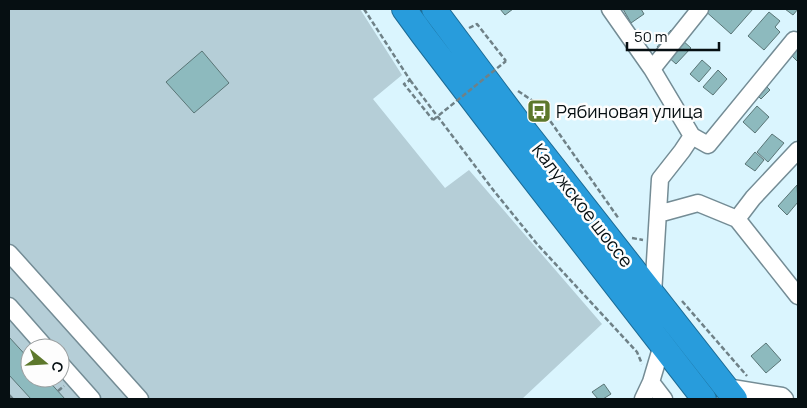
<svg xmlns="http://www.w3.org/2000/svg" width="807" height="408" font-family="Manrope,sans-serif">
<style>
.green{fill:#b5ced7;fill-rule:evenodd}
.building{fill:#8dbabe;stroke:#5a7576}
.lines{fill:none;stroke-linecap:round;stroke-linejoin:round}
.minor-casing{stroke:#748c95;stroke-width:19}
.highway-casing{stroke:#1c6b95;stroke-width:26}
.path{stroke:#6f8187;stroke-width:2.5;stroke-dasharray:5 2.5;stroke-linecap:butt}
.minor{stroke:#fff;stroke-width:16}
.highway{stroke:#289cdc;stroke-width:24}
.path-bridge{stroke:#6f8187;stroke-width:2.5;stroke-dasharray:5 2.5;stroke-linecap:butt}
.labels{text-anchor:middle;dominant-baseline:central;stroke-width:5;stroke-linejoin:round;paint-order:stroke}
.poi-label{font-size:18px;fill:#060f12;stroke:#fdfdfd;text-anchor:start}
.street-label{font-size:18px;fill:#060f12;stroke:#fdfdfd}
</style>
<rect width="100%" height="100%" fill="#daf5fe"/>
<path class="green" d="M9,9h351l42,66 -29,24 72,89 24,-18 133,154 -80,75h-513zM30,348h30v30h-30z"/>
<path class="building" d="M500,9h13l-8,6z
M623,9h18l3,5 -13,9z
M703,9h50l-22,25z
M785,9h13l-5,6z
M769,12l11,9 -5,6 5,5 -16,18 -16,-14z
M671,30l20,18 -15,16 -19,-17z
M798,46v16l-7,-7z
M202,51l27,32 -35,30 -28,-31z
M702,60l9,8 -12,14 -9,-8z
M718,70l9,9 -14,16 -10,-8z
M764,84l6,6 -9,9 -6,-6z
M757,106l12,11 -14,16 -12,-11z
M772,134l12,9 -16,19 -11,-10z
M755,152l9,8 -9,11 -10,-7z
M797,185l1,17 -11,13 -9,-9z
M9,337l21,23v18h16l19,21h-34l-22,-24z
M766,343l15,17 -15,13 -15,-17z
M604,384l7,10 -8,5h-5l-6,-7z"/>
<g class="lines">
<g class="minor-casing">
<path id="minor" d="M610,9l42,60 40,67 -10,15 -22,28 -7,115
M652,69l48,-60
M692,136l16,9 86,-105
M658,214l40,-11 39,16 61,77
M737,219l16,-21 45,-48
M9,253l131,146
M9,306l37,42
M662,345l-11,37 13,17
M60,363l32,36
M726,387l56,9 3,3
M643,399l8,-17"/>
</g>
<g class="highway-casing">
<path id="highway" d="M404,9l19,26 87,114 194,250
M434,9l91,122 210,268"/>
</g>
<path class="path" d="M364,9l46,71 -6,4 29,36
M469,28l8,-4 29,37
M410,80l84,111 43,53 100,108 5,12
M518,91l21,14 80,114
M632,238l11,2
M682,301l65,75
M58,391l6,-5
M9,395l4,4"/>
<use href="#minor" class="minor"/>
<use href="#highway" class="highway"/>
<path class="path-bridge" d="M433,120l73,-59"/>
</g>
<defs>
<g id="bus-square" transform="scale(1.25)"><rect x="-9" y="-9" width="18" height="18" rx="4" fill="#5d782c" stroke="#fdfdfd"/><path d="M-5-6H5V4H4V6H2V4H-2V6H-4V4H-5ZM-3.5-4V0h7V-4ZM-3.5 1.2v1.5H-2V1.2ZM2 1.2v1.5H3.5V1.2Z" fill="#fff"/></g>
</defs>
<g fill-rule="evenodd">
<use href="#bus-square" x="539" y="111"/>
</g>
<g class="labels">
<g class="poi-label">
<text x="556" y="111">Рябиновая улица</text>
</g>
<g class="street-label">
<text transform="translate(583 205) rotate(52)">Калужское шоссе</text>
</g>
</g>
<rect width="807" height="408" fill="none" stroke="#060f12" stroke-width="20"/>
<g transform="translate(45 363) rotate(108)"><circle r="24" fill="#fdfdfd" stroke="#9a9e9f"/>
<path d="M0-4L9 19L0 12L-9 19Z" fill="#5d782c"/>
<text y="-8" font-size="14" font-weight="bold" text-anchor="middle" fill="#060f12">С</text>
</g>
<path d="M627 42v8h92v-8" fill="none" stroke="#060f12" stroke-width="2.5"/>
<text x="634" y="42" font-size="15" fill="#060f12" stroke="#fdfdfd" stroke-width="4" paint-order="stroke">50 m</text>
</svg>
